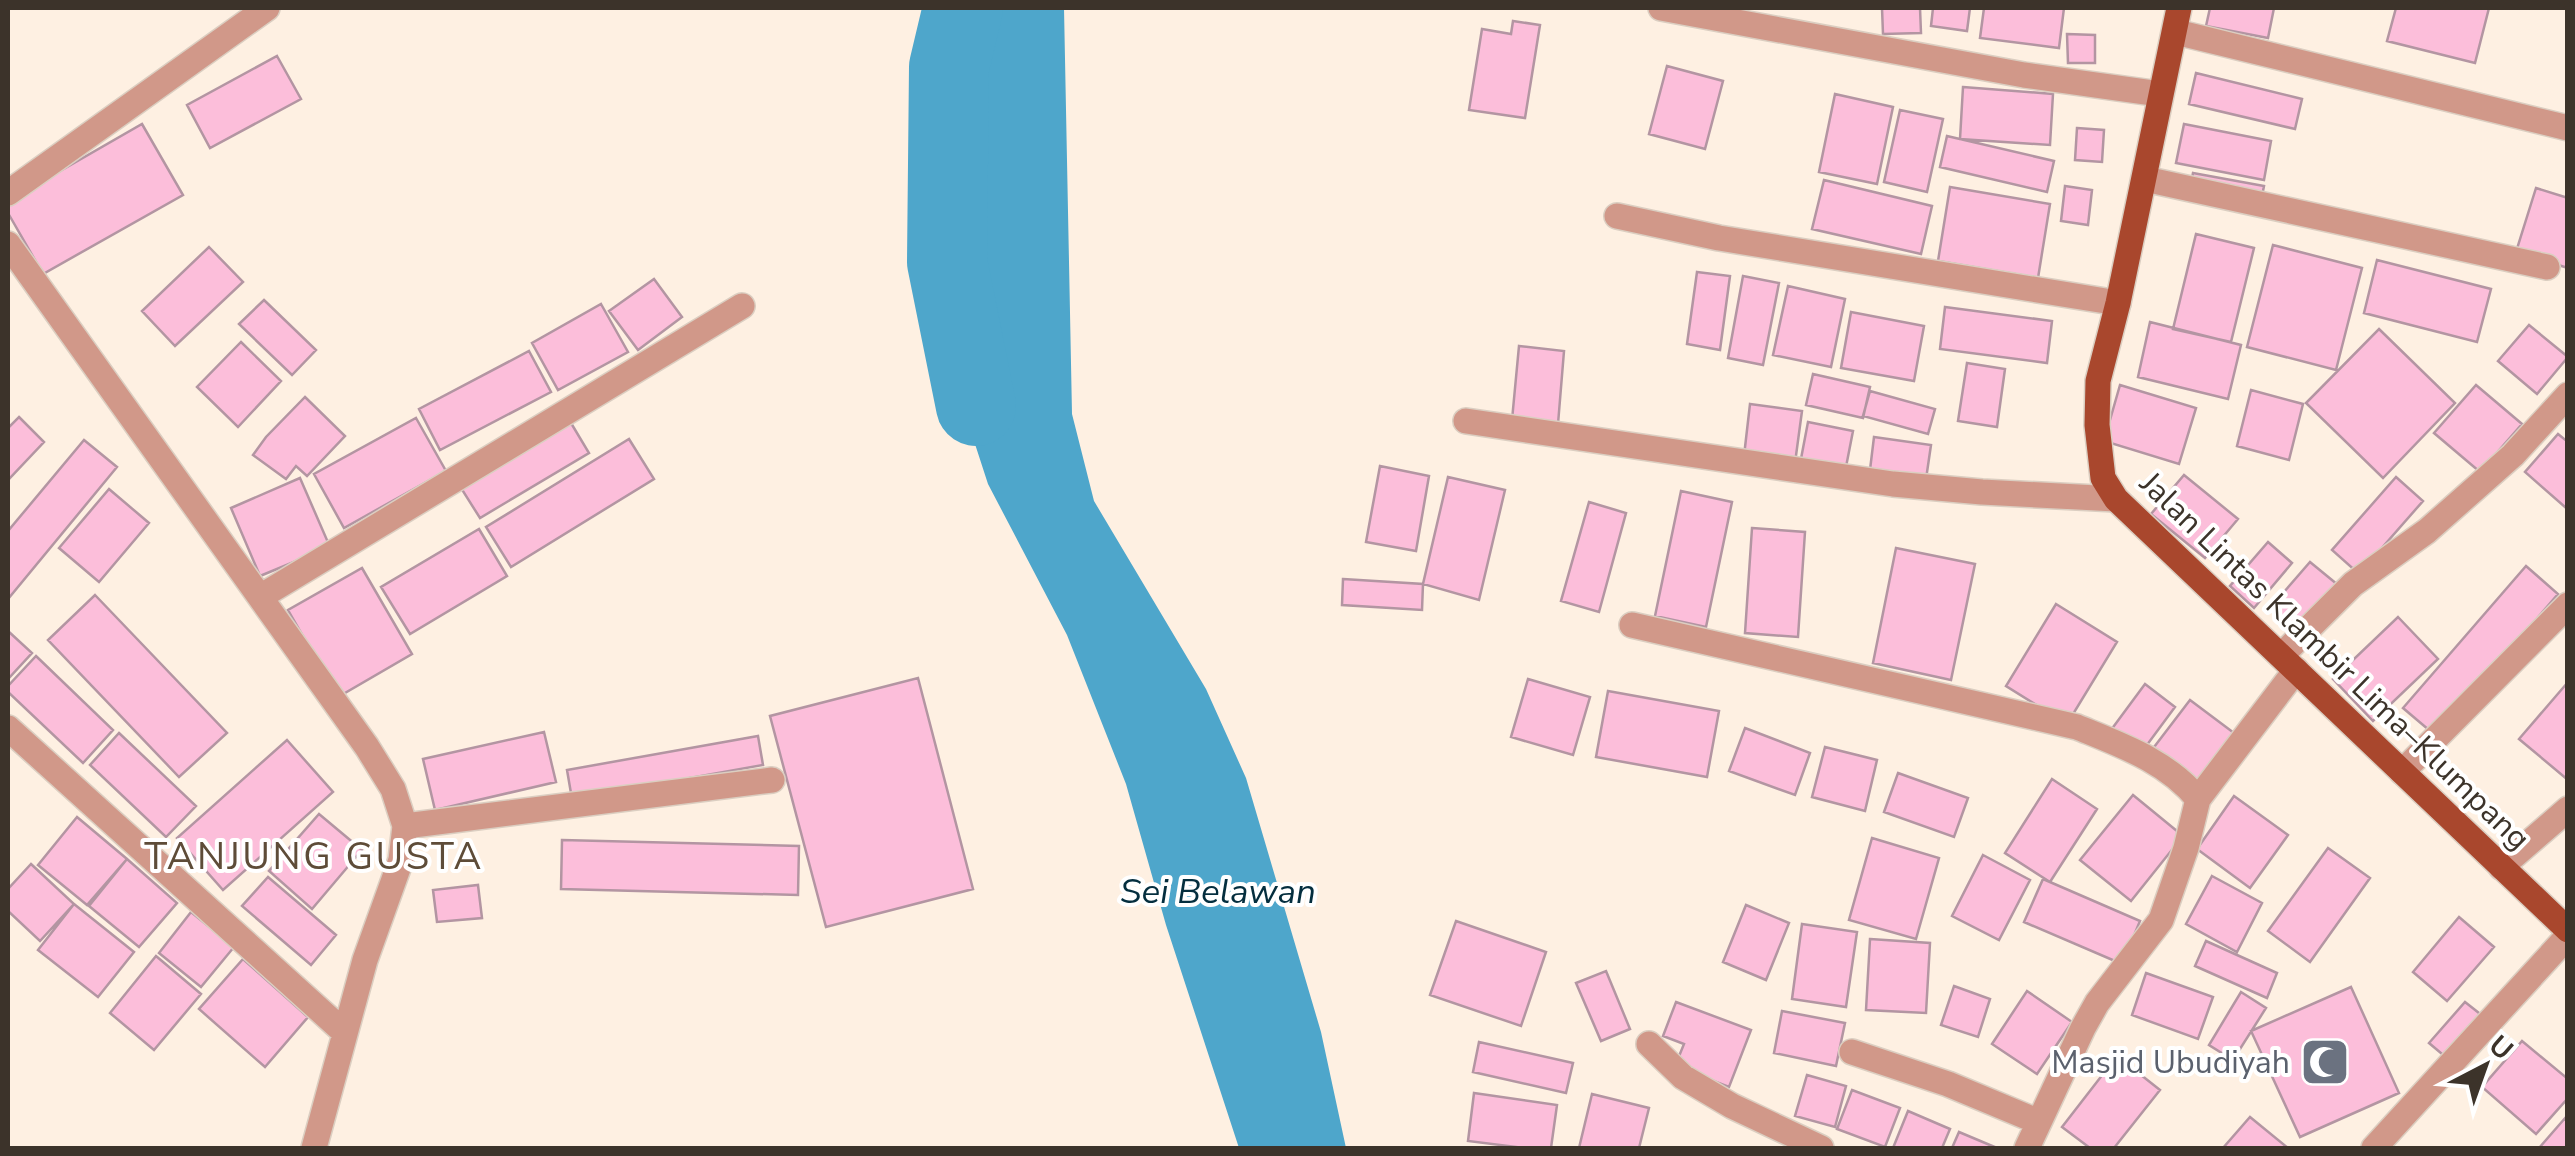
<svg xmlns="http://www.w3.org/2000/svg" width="2575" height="1156" font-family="'Nunito Sans',sans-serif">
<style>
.water{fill:#4ea6cb}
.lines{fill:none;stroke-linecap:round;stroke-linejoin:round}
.river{stroke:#4ea6cb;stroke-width:80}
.building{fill:#fcbeda;stroke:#b395a2;stroke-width:2.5}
.minor-casing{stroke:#dbcec1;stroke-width:28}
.major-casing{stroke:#dbcec1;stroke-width:28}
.minor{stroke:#d19889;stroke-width:25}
.major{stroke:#a9472d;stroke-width:25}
.labels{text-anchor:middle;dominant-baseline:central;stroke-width:8;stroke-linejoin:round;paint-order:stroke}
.street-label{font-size:32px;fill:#3c332a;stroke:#fff}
.worship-label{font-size:32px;fill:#5b616d;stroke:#fff;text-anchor:end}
.water-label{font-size:35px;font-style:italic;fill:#042e3e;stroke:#fff}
.quarter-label{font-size:38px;letter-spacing:2.5px;fill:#5e4c38;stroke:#fff}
</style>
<rect width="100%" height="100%" fill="#fef0e2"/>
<path class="water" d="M956,8h108l8,406 22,87 112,188 40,89 75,254 25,116h-107l-73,-223 -40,-141 -59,-149 -79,-151 -26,-80 -8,-100 6,-250z"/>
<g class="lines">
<path class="river" d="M963,8l-14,59 -2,195 29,144"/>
</g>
<path class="building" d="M1882,8h38l1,25 -38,1z
M1933,8h37l-3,23 -36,-5z
M1984,8h80l-5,40 -79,-10z
M2210,8h64l-6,30 -62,-12z
M2396,8h93l-14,55 -88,-22z
M1513,21l27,4 -15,93 -56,-8 13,-81 29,5z
M2067,34l28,1v28h-27z
M277,56l24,43 -91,49 -23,-43z
M1667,66l56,15 -18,68 -56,-15z
M2196,73l106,26 -7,30 -106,-25z
M1963,87l90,7 -3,51 -90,-6z
M1835,94l58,13 -16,77 -58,-12z
M1900,110l43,9 -16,73 -43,-10z
M142,124l41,71 -140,79 -35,-61v-12z
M2184,124l87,17 -7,39 -88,-17z
M2077,128l27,2 -2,32 -27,-2z
M1947,136l107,25 -7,31 -107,-25z
M2193,173l71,13 -3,15 -71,-13z
M1824,180l108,26 -11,48 -109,-25z
M2065,186l27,4 -4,35 -27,-4z
M1950,187l100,17 -12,74 -100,-17z
M2536,188l32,10v70l-52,-16z
M2196,234l58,14 -23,94 -58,-13z
M2273,245l89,23 -26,102 -89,-23z
M209,247l34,35 -68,64 -33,-35z
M2377,260l114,29 -14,53 -113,-29z
M1697,272l33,4 -10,74 -33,-6z
M1743,276l36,7 -16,82 -35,-7z
M654,279l28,38 -44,33 -29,-39z
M1788,286l57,13 -14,68 -58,-12z
M264,300l52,50 -24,25 -53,-51z
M601,304l27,48 -70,38 -26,-47z
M1945,307l107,14 -5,42 -107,-14z
M1851,312l73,14 -10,55 -73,-13z
M2150,322l91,23 -13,54 -90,-22z
M2529,325l39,32 -31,37 -39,-33z
M2379,329l76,74 -72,75 -77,-75z
M241,342l40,39 -43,46 -41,-40z
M1519,346l45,5 -6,73 -46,-4z
M529,351l22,41 -111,58 -21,-41z
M1967,363l38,6 -8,58 -39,-6z
M1813,374l57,13 -7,31 -57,-13z
M2120,385l76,23 -17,56 -75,-23z
M2476,385l46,39 -42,48 -46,-39z
M2251,390l52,14 -14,56 -52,-14z
M1870,391l65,18 -7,25 -65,-18z
M305,397l40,39 -38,40 -11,-10 -10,13 -33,-24 13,-18z
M1750,404l52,7 -7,52 -51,-7z
M19,417l25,25 -36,38v-52z
M416,418l30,53 -102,57 -30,-54z
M1808,422l45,9 -8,41 -45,-8z
M571,423l18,30 -109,65 -19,-30z
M2558,434l10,8v62l-3,3 -40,-35z
M1874,437l57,8 -6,41 -56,-8z
M629,439l25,40 -143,88 -25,-40z
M84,440l33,27 -109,132v-68z
M1380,466l49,10 -13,75 -50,-9z
M2184,475l54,44 -33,39 -54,-44z
M1448,477l57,13 -26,110 -56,-16z
M2396,477l27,24 -64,73 -27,-24z
M300,478l30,69 -70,29 -29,-68z
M109,489l40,34 -50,59 -40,-34z
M1681,491l51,11 -26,125 -51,-11z
M1589,502l37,11 -27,99 -38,-11z
M1752,528l53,4 -7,105 -53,-4z
M479,529l28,47 -97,58 -29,-47z
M2268,542l24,21 -38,45 -24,-22z
M1896,548l79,16 -24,116 -78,-17z
M2310,562l28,23 -40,47 -28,-24z
M2526,566l32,28 -122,142 -33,-28z
M362,568l50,86 -74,43 -50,-87z
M1343,579l80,5 -1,26 -80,-5z
M95,595l132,138 -48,44 -131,-137z
M2056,604l61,38 -50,82 -61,-38z
M2398,617l40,42 -65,62 -40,-42z
M8,631l24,22 -24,26z
M36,656l77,74 -30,33 -75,-71v-6z
M918,678l55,211 -147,38 -56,-211z
M1528,679l62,18 -17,58 -62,-18z
M2568,682v98l-49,-41z
M2145,684l30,23 -34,46 -30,-23z
M1608,691l111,20 -12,66 -111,-20z
M2190,700l44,33 -42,56 -44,-34z
M1745,728l65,25 -15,42 -66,-24z
M544,732l12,50 -121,28 -12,-51z
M119,733l77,73 -30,31 -76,-72z
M758,736l5,29 -191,34 -5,-29z
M287,740l46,52 -110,98 -46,-52z
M1825,747l52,13 -12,51 -53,-14z
M1898,773l70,25 -14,39 -70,-25z
M2052,779l45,30 -47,73 -45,-29z
M2133,795l50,41 -52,65 -51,-41z
M2234,796l54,39 -38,53 -53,-39z
M319,814l43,36 -50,59 -43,-38z
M77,817l50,42 -40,46 -49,-40z
M1872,838l67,20 -23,81 -67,-19z
M562,840l237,6 -1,49 -237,-6z
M2328,848l42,30 -60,84 -42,-31z
M1983,855l47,25 -31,60 -47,-24z
M127,859l50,44 -38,44 -50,-41z
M31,864l43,40 -34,37 -32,-30v-22z
M2212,876l50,27 -25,49 -51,-28z
M268,877l68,58 -25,30 -69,-59z
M2043,879l97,42 -18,43 -98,-42z
M478,885l4,33 -45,4 -4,-32z
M74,904l60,48 -36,45 -60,-47z
M1746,905l43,18 -23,57 -43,-18z
M191,912l43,35 -33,40 -42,-34z
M2459,917l35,30 -47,54 -34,-29z
M1456,921l90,31 -25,74 -91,-31z
M1802,924l55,8 -11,75 -54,-8z
M1870,939l60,4 -4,70 -60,-3z
M2206,941l71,32 -10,25 -72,-32z
M156,956l45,38 -47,56 -44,-37z
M243,959l65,58 -43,50 -66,-58z
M1606,971l24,58 -29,12 -25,-58z
M2146,973l67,24 -15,42 -66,-24z
M1954,986l36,13 -12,38 -37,-12z
M2351,987l48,106 -99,44 -49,-106z
M2027,991l45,31 -35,52 -45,-30z
M2241,992l25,16 -33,52 -24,-15z
M1676,1002l75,28 -22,57 -54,-21 9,-22 -21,-8z
M2465,1002l19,15 -36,42 -19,-16z
M1782,1011l63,12 -9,43 -62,-13z
M2522,1041l46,38v19l-32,36 -54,-47z
M1479,1042l94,21 -7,30 -93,-21z
M2117,1056l43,34 -46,58h-24l-28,-21z
M1807,1075l39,11 -11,41 -40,-11z
M1852,1090l48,18 -15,39 -48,-18z
M1474,1093l83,12 -6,43h-27l-56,-7z
M1592,1094l57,14 -10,40h-60z
M1908,1111l42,18 -8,19h-49z
M2250,1117l38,31h-65z
M2566,1117l2,31h-29z
M1959,1132l38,16h-45z"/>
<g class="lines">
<g class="minor-casing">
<path id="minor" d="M1661,8l363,67 136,19
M2176,32l392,96
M2145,179l402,88
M8,193l259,-185
M1617,216l102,22 399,65
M8,244l359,503 26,42 12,37 -4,34 -36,100 -51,188
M1466,421l427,63 89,8 134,7
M260,597l482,-291
M1632,625l445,102c44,18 90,34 121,72
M2281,656l72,-72 74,-53 86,-76 55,-60
M8,728l336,304
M2402,772l166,-167
M405,826l367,-46
M2501,867l67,-58
M1649,1044l34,33 49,29 89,42
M1852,1052l96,32 91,38
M2027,1148l56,-120 14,-25 64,-83 25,-72 12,-49 98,-129
M2374,1148l194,-212"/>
</g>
<g class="major-casing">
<path id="major" d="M2179,8l-61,295 -20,78 -1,44 6,53 13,21 452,431"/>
</g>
<use href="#minor" class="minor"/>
<use href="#major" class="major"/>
</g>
<defs>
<g id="mosque-square" transform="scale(2.5)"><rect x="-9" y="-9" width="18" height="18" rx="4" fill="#6b7280" stroke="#fff"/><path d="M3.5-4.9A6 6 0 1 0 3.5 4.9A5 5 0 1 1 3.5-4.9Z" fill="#fff"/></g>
</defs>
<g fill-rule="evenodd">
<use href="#mosque-square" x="2325" y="1062"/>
</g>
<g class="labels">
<g class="street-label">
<text transform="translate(2335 661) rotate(44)">Jalan Lintas Klambir Lima–Klumpang</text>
</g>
<g class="worship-label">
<text x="2290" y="1062">Masjid Ubudiyah</text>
</g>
<g class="water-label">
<text x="1218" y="891">Sei Belawan</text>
</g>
<g class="quarter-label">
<text x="314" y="856">TANJUNG GUSTA</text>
</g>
</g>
<rect width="2575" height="1156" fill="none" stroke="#3c332a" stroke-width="20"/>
<g transform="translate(2485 1066) rotate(41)" stroke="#ffffff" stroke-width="8" paint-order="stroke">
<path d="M0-8L18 38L0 25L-18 38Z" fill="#3c332a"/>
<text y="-15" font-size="28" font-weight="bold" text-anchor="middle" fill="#3c332a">U</text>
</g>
</svg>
